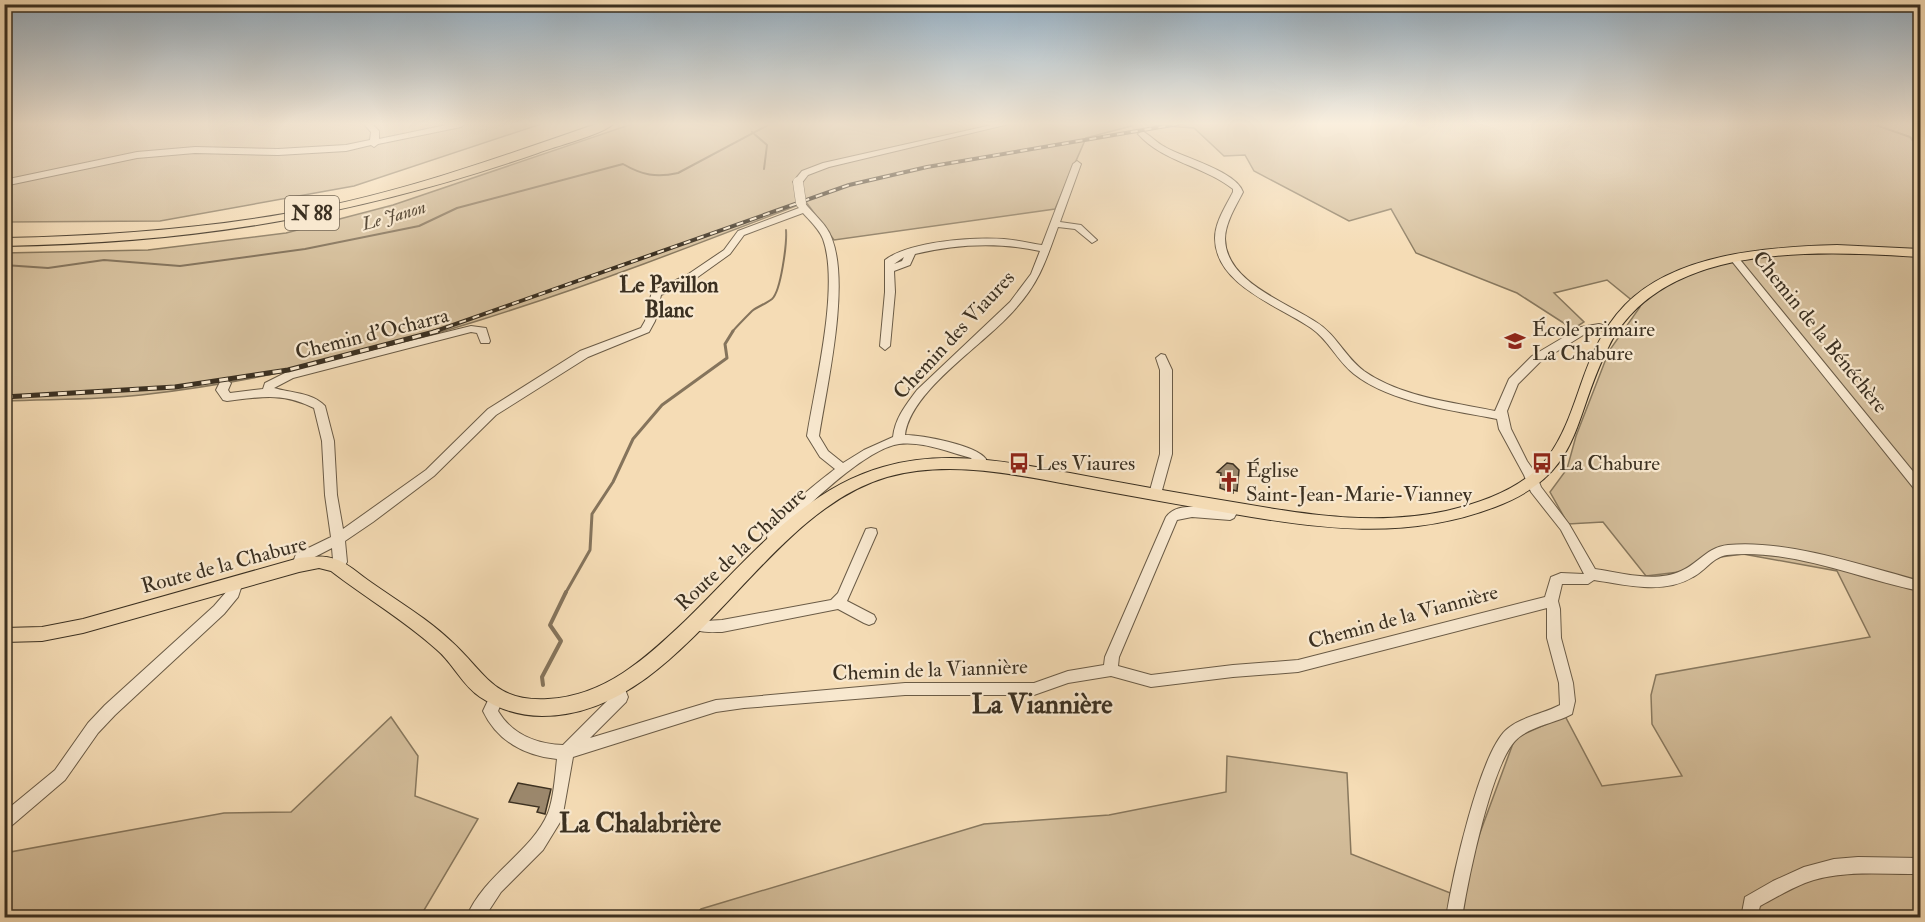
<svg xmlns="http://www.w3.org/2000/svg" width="1925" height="922" font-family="'IM FELL Double Pica',serif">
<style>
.green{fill:#d5bf9c;stroke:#88785e;stroke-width:1.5}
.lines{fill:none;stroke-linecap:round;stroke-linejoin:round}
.stream-far2{stroke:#85745c;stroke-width:2}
.stream-far1{stroke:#85745c;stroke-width:3}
.stream{stroke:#85745c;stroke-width:4}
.building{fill:#9c896e;stroke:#3b3021;stroke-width:1.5}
.minor-tunnel{stroke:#d0ba97;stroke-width:10;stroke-dasharray:10 4.5;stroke-linecap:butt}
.minor-casing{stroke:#6a5b46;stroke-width:2}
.major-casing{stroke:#3b3021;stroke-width:2}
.highway-casing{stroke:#3b3021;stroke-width:2}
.minor{fill:#f8e8cf;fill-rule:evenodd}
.major{fill:#f5dcb5;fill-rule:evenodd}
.highway{fill:#f5dcb5;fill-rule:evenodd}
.rail-far1-casing{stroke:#3b3021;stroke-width:4}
.rail-casing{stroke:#3b3021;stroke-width:5}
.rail-far1{stroke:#f8e8cf;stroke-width:2;stroke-dasharray:7;stroke-linecap:butt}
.rail{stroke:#f8e8cf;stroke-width:3;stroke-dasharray:9;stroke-linecap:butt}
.minor-bridge-casing{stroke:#6a5b46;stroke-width:11;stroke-linecap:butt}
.minor-bridge{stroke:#f8e8cf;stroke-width:10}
.labels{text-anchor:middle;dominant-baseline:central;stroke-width:4.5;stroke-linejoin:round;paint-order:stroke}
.far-water-label{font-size:18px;font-style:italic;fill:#5a4c3a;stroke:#f8e8cf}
.shield{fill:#f8e8cf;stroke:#746755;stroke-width:1.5}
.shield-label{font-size:20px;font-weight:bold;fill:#3b3021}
.poi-label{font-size:21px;fill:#3b3021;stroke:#f8e8cf;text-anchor:start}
.street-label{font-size:21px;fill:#3b3021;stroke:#f8e8cf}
.neighbourhood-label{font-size:22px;font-weight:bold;fill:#3b3021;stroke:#f8e8cf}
.near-neighbourhood-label{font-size:27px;font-weight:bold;fill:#3b3021;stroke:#f8e8cf}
</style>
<rect width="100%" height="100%" fill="#f5dcb5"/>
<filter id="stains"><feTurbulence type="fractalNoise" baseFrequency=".00333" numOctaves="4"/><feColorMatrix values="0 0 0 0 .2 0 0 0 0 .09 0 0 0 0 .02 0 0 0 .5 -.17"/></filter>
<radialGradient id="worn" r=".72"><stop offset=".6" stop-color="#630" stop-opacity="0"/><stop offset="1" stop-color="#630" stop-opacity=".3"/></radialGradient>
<path class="green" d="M4,124h537l-187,62 -194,35 -155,1z
M632,124h1288v793h-1227l8,-8 283,-85 125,-9 117,-23 1,-36 120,17 4,81 112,44 14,-57 38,-103 50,-22 37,70 80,-10 -30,-52 -1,-29 5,-20 214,-38 -33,-66 -94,-17 -30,4 -34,14 -33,4 -43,-54 -35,2 -18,-32 17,-23 9,-33 33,-85 31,-44 -33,-27 -53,13 30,29 -11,7 -56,-36 -101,-40 -25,-44 -42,12 -95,-50 -9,-16 -21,1 -30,-28 -55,-4 -53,14 -31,71 -221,31 -28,-38c-216,84 -433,167 -665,193 -45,5 -91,4 -136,6l-1,-148 144,-3 138,-17 107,-28z
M391,717l27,39 -3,40 63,23 -58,98h-415v-64l219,-40 67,-1z"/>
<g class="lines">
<path class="stream-far2" d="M1873,124l37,13 10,12
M752,132l15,13 -3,24
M4,265l44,3 56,-8 76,6 125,-17 114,-23 38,-18 166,-44c19,11 33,14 55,9l92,-49
M732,332c6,-7 13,-14 20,-21 6,-5 14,-7 20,-12 9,-8 15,-56 14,-69"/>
<path class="stream-far1" d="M565,594l25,-44 2,-36 21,-32 20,-43 29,-34 65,-47 -2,-14 8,-13"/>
<path class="stream" d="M543,685l-1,-8 19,-36 -11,-16 16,-33"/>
</g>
<path class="building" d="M1227,463l6,1 6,6 -2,21 -4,-1v3l-13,-5 1,-15 -4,-1z
M518,783l33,6 -6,25 -8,-2 2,-5 -30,-5z"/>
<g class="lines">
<path class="minor-tunnel" d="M1136,124l6,10"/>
<g class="minor-casing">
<path id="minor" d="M364,124h8l7,7v8l72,-15h14l-4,3 -83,17 -4,3 -3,-2 -25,6 -68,4 -83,-2 -58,5 -133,28v-6l133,-28 58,-5 83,2 68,-4 24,-5 1,-8z
M996,124h13l-180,43 -21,8 -7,9 -3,1 -5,-3 9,-11 21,-8z
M1142,131c8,4 15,12 23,16 19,11 71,24 78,45 -7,14 -18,31 -18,47 1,43 61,63 91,83 20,12 29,35 48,49 37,26 88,31 131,40l14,-32 23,-23 49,-29 18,-3 16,4 1,2 -1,2 -16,-2 -11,2 -48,30 -22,22 -11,27 4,18 16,32 9,13 5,13 28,37 26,45c27,4 60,14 86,2 17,-7 26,-24 47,-26 57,-6 137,21 192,36v10c-61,-12 -129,-43 -193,-36 -14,2 -22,16 -34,22 -30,18 -66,8 -99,3l-6,4h-26l-4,17 2,8 1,29 12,45 2,18 -3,13 -6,3c-16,7 -39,11 -51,24 -24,26 -47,138 -53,177h-16c6,-39 33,-163 60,-188 14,-13 37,-16 54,-25l-1,-22 -12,-45v-30l-249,64 -65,5 -82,10 -40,-11 -43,7 -34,12h-129l-161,13 -28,4 -143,45 -11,62 -19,31 -42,42 -17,26h-18c18,-44 66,-66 82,-105 6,-16 7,-37 9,-54 -32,-3 -60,-18 -74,-48l9,-19 5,-1 5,1 2,5 -6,14c14,23 38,33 65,34l50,-50 -2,-7 2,-4 5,-2 5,2 5,13 -2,5 -36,36 126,-38 189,-17h129l34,-12 36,-6 1,-8 61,-140c12,-17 42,-8 60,-7l3,-4h8l2,3 -5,9 -4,2 -38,-3 -15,3 -58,137 -1,9 33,9 82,-10 65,-5 247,-63 6,-20 10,-4 23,1 -23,-44 -30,-38 -7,-17 -25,-46 -2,-10c-45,-9 -106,-16 -143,-45 -17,-13 -25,-34 -43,-46 -32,-22 -96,-43 -96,-90 0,-16 11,-32 18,-46v-3c-29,-23 -70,-27 -95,-55z
M1077,161l4,3 -21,58 21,3 16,15 -5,3 -17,-14 -17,-2c-12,33 -18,54 -42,81 -30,36 -105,81 -111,127 17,0 71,10 81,24l-1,8h-8l-6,-9c-23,-6 -48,-17 -72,-14 -34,5 -96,65 -119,91l4,5 -1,4 -5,1 -10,-4 -1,-4c5,-19 51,-55 68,-68l-15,-12 -13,-21c8,-51 33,-150 16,-197 -4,-10 -13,-18 -20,-26l-59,22 -14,19 -35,25 -34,16 -6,26 -6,11 -61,25 -92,58 -62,61 -61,46 -28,19 2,21c-4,7 -8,10 -16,8l-2,-4 4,-6 -1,-12 -25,13 -3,8 -5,1 -5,-1 -2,-4 4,-11 35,-17 -6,-42 -3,-54 -8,-33c-32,-16 -54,-11 -87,-7l-4,-1 -7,-10 5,-10 4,-1 6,4 -3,7 2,3 33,-4 2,-6 24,-12 182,-45 15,2 4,13 -1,2h-8l-4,-10 -6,-1 -178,46 -19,10c16,5 38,4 51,18l9,35 3,54 6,34 83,-59 62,-61 92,-58 61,-23 4,-7 7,-30 35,-16 37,-25 14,-19 61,-23 -3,-4 5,-3 3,1c9,12 23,22 28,37 18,47 -5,146 -13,197l9,15 15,12 21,-13 29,-13c2,-19 13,-32 24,-47l93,-88 21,-28 9,-23c-41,-9 -84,-7 -125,3l-5,11 -16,6 1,21 -5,54 -5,4 -5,-4 5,-54v-32c25,-19 88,-23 119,-21 13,1 25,4 38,6l31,-81zM904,257l-2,4 -8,3z
M1734,255l3,1 183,224v12l-4,-1 -185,-231 -2,-2z
M1161,354l4,1 7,15v84l-11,40 -2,3h-8l-2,-3 11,-40v-84l-4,-12z
M871,528l5,1 1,4 -30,68 27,14 2,4 -2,4 -5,2 -5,-2 -26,-14 -116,23c-13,0 -27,2 -35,-10l2,-4 5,-2 11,5 17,-1 109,-20 7,-7 28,-64z
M235,580l5,1 2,4 -4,12 -14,17 -109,101 -17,18 -33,47 -55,47 -6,2v-17l51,-42 33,-47 17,-18 109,-99 13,-15 3,-10z
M1858,857l62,1v16c-38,1 -77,-5 -115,9 -15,6 -30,15 -45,23l-3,12h-16l4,-21 28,-16 31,-14 30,-8z"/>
</g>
<g class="major-casing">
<path id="major" d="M1837,245l83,4v8c-100,-6 -259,-17 -312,91 -37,73 -24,125 -113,159 -89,34 -176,22 -267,6 -52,-9 -104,-18 -156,-28 -60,-11 -124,-25 -185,-8 -131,38 -202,239 -345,239 -22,0 -44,-7 -62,-19 -18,-12 -27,-34 -44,-48 -32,-29 -70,-51 -105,-78l-12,-3 -20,4 -216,61 -41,8 -38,1v-14l38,-1 41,-8 216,-61c13,-1 23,-3 36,1 13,4 25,16 37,24 27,19 56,36 80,59 34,31 41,60 96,57 57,-3 98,-41 137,-78 59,-57 116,-131 198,-154 62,-18 126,-5 187,6 57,11 113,21 169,30 69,12 138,23 207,8 35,-8 79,-23 102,-54 34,-47 31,-104 77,-152 51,-52 143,-58 212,-60z"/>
</g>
<g class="highway-casing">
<path id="highway" d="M596,124h17c-9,10 -60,23 -75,29 -182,63 -342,90 -534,93v-8c107,-2 213,-10 318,-31 93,-19 184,-52 274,-83z"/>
</g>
<use href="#minor" class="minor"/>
<use href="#major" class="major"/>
<use href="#highway" class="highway"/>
<g class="rail-far1-casing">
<path id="rail-far1" d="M433,332l416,-147 78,-18 251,-43"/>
</g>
<g class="rail-casing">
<path id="rail" d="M4,397l171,-10 113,-17 150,-39"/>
</g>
<use href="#rail-far1" class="rail-far1"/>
<use href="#rail" class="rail"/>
<g class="minor-bridge-casing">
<path id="minor-bridge" d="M798,182l3,21"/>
</g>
<use href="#minor-bridge" class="minor-bridge"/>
</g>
<linearGradient id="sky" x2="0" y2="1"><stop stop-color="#94adc0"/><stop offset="0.49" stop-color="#faefde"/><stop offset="1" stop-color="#faefde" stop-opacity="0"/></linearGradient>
<rect width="1925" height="253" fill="url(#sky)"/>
<defs>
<g id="school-bare" transform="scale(1.62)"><path d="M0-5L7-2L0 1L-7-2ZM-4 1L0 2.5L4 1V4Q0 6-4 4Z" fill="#8f2418" stroke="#f8e8cf" stroke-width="2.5" paint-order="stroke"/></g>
<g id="bus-bare" transform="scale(1.62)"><path d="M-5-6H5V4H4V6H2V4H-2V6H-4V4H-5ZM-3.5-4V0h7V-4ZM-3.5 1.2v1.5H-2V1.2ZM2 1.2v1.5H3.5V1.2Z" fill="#8f2418" stroke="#f8e8cf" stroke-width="2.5" paint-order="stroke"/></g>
<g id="church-bare" transform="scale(1.62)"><path d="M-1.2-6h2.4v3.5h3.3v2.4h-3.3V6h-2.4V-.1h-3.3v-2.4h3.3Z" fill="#8f2418" stroke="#f8e8cf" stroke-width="2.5" paint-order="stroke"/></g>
</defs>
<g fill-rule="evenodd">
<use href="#school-bare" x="1515" y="341"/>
<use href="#bus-bare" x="1019" y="463"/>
<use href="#bus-bare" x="1542" y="463"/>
<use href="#church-bare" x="1229" y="482"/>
</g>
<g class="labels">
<g class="far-water-label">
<text transform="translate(394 216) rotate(-16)">Le Janon</text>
</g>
<rect class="shield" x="285" y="196" width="54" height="34" rx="4.5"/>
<g class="shield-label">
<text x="312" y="213">N 88</text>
</g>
<g class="poi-label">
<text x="1532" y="329">École primaire<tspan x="1532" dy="24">La Chabure</tspan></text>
<text x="1036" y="463">Les Viaures</text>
<text x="1559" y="463">La Chabure</text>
<text x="1246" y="470">Église<tspan x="1246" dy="24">Saint-Jean-Marie-Vianney</tspan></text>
</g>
<g class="street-label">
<text transform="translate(1820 332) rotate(51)">Chemin de la Bénéchère</text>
<text transform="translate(372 334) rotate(-14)">Chemin d'Ocharra</text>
<text transform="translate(954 335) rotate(-47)">Chemin des Viaures</text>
<text transform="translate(741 549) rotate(-43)">Route de la Chabure</text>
<text transform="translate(224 565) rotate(-15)">Route de la Chabure</text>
<text transform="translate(1403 617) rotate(-15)">Chemin de la Viannière</text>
<text transform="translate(930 670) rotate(-2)">Chemin de la Viannière</text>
</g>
<g class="neighbourhood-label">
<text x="669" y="285">Le Pavillon<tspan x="669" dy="25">Blanc</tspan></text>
</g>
<g class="near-neighbourhood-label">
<text x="1042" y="704">La Viannière</text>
<text x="640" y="823">La Chalabrière</text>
</g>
</g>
<rect width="1925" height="922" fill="none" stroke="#f5dcb5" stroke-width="24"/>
<rect x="6" y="6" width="1913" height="910" fill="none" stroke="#3b3021" stroke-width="3"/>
<rect x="12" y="12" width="1901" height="898" fill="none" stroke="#3b3021" stroke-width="1.5"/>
<rect width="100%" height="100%" filter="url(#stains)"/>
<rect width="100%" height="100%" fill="url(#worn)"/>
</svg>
